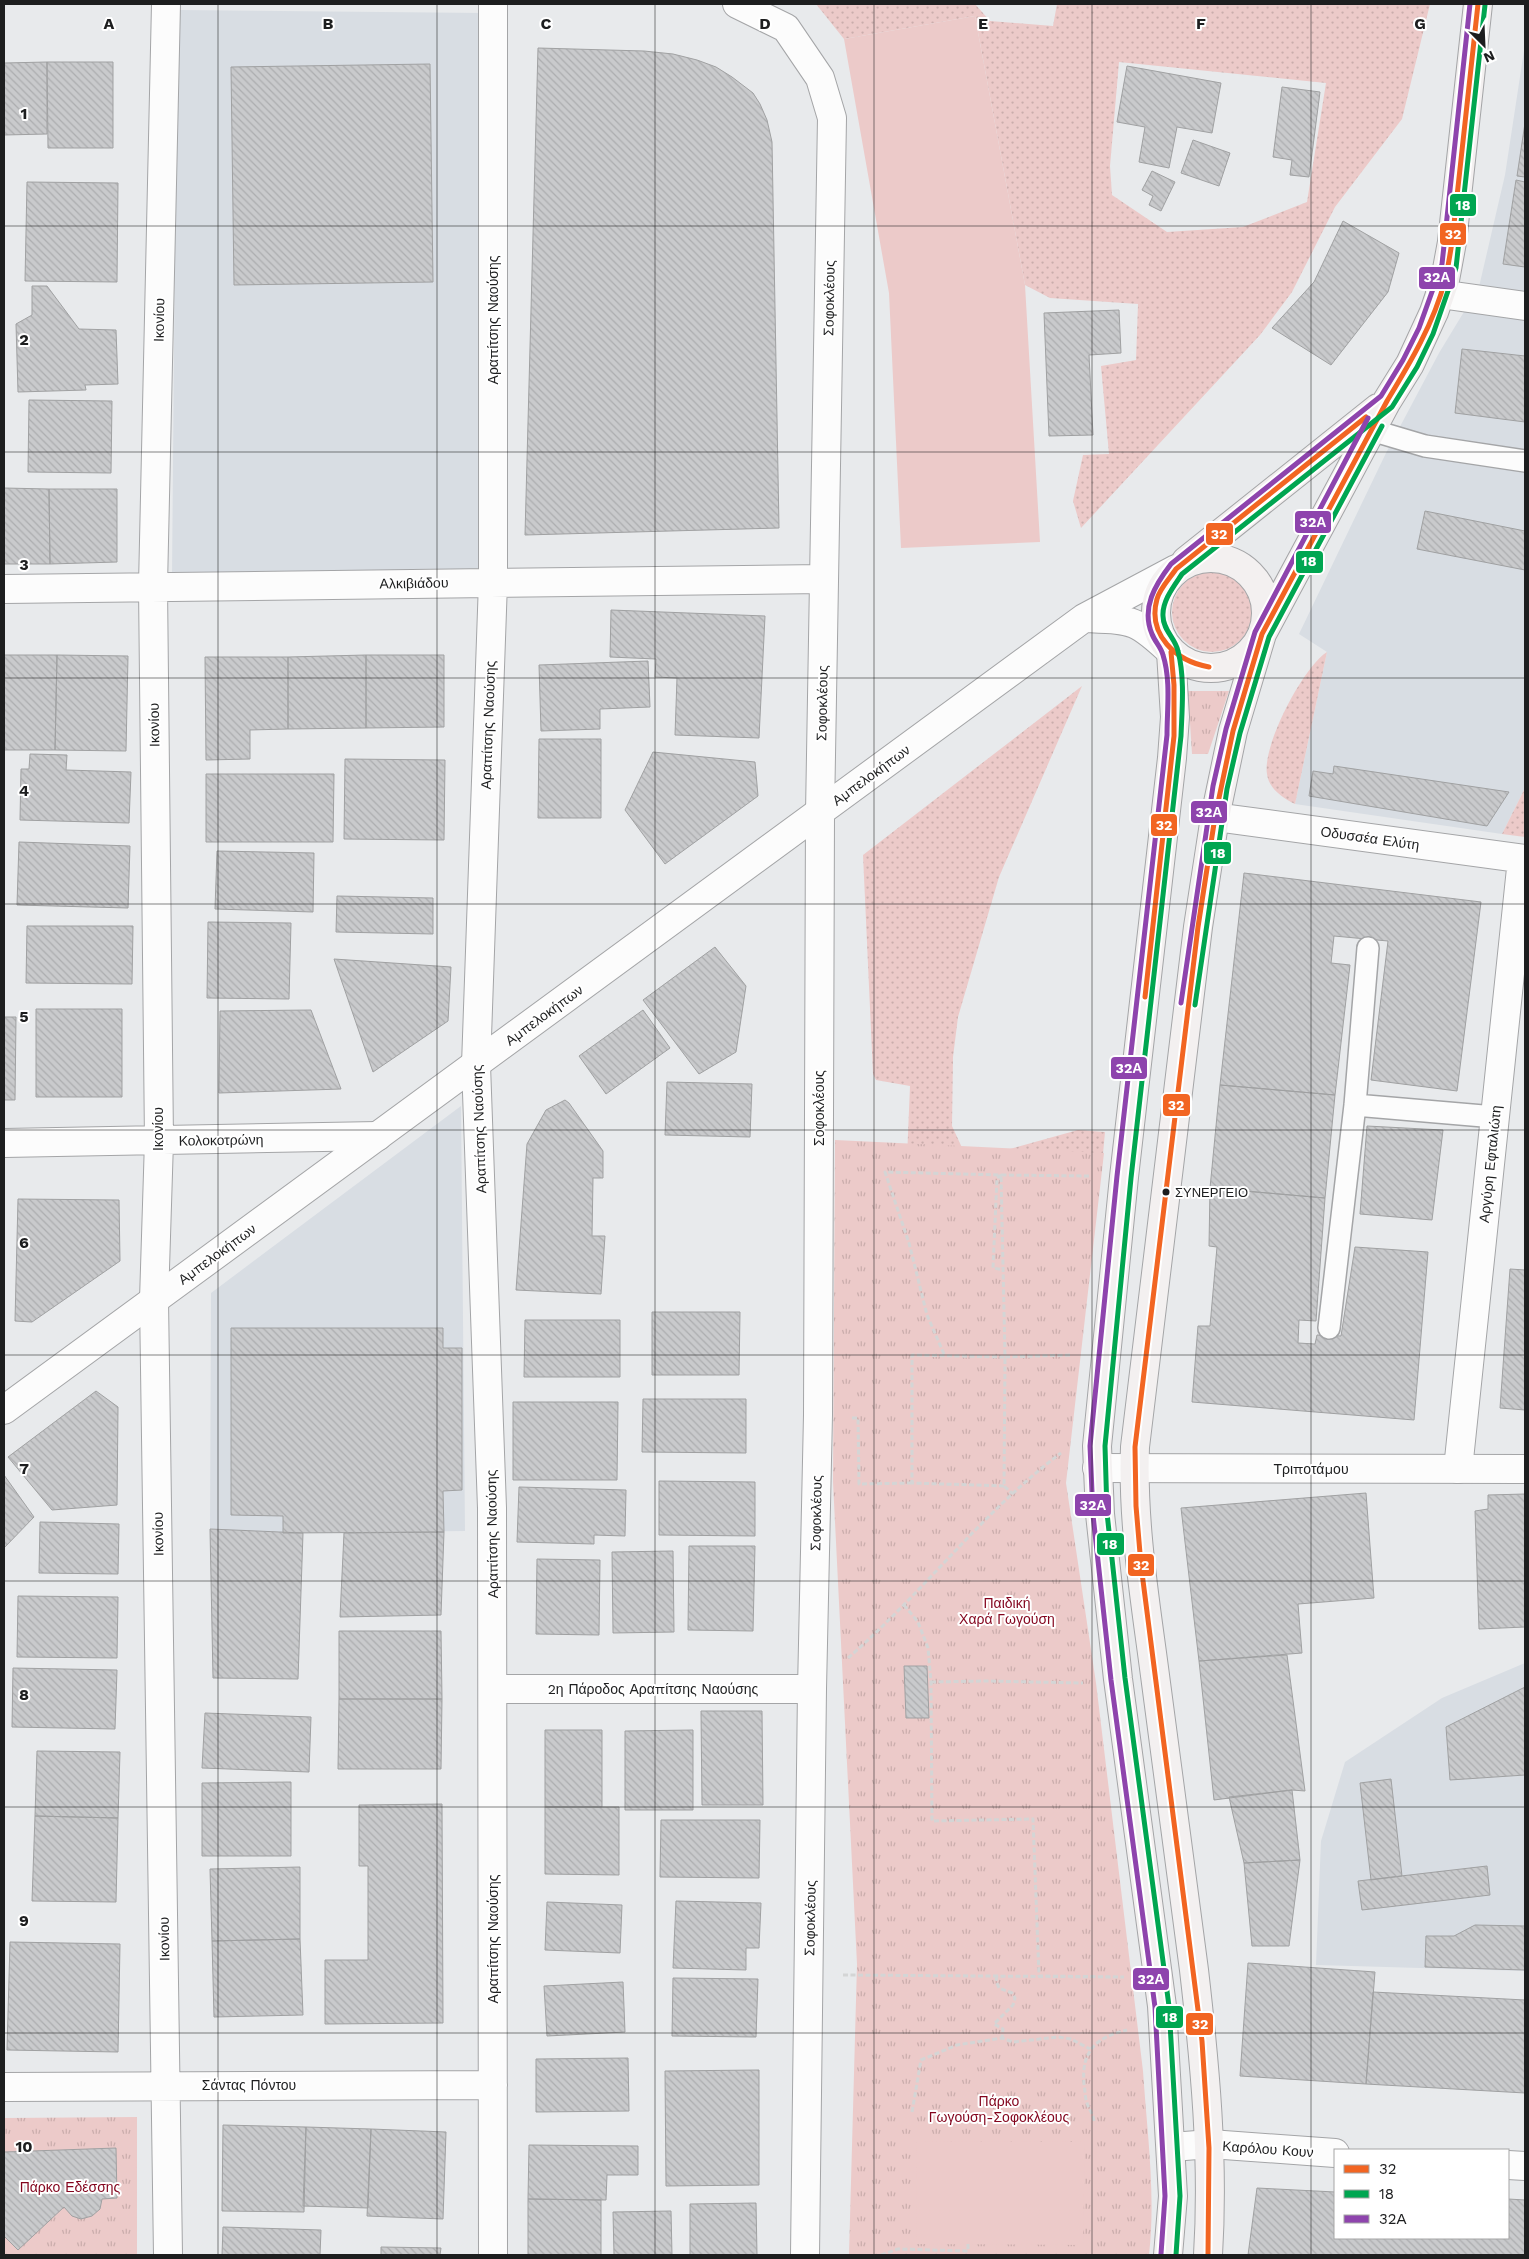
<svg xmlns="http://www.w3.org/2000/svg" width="1529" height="2259" font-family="'Work Sans',sans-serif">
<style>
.built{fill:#d8dde3}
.grass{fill:url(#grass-dots);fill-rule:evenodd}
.park{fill:url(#park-tufts)}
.pitch{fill:#eccac9}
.building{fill:url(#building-back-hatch);stroke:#a0a1a2}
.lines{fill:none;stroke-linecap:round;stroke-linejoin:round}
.service-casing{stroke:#a4a5a7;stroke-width:24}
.minor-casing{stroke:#a4a5a7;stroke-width:30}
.tertiary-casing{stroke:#a4a5a7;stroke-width:30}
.secondary-casing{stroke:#a4a5a7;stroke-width:30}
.path{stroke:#d4d5d5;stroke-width:3;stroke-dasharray:5 2.5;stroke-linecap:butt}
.service{stroke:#fcfcfc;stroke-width:21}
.minor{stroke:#fcfcfc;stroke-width:28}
.tertiary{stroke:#fcfcfc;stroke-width:28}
.secondary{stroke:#f3f0f0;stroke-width:28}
.bus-1-casing{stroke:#fff;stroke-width:9}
.bus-2-casing{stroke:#fff;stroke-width:9}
.bus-3-casing{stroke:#fff;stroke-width:9}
.bus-1{stroke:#f26522;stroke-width:5}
.bus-2{stroke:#00a651;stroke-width:5}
.bus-3{stroke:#8e44ad;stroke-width:5}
.grid{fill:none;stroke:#1d1e1f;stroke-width:1;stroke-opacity:0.55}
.bus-dot{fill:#1d1e1f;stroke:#fff;stroke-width:2}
.labels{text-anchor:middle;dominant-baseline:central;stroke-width:4;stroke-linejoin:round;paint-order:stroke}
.bus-label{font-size:13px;fill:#1d1e1f;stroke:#fff;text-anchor:start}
.street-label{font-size:14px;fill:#1d1e1f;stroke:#fff}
.park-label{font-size:14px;fill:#83041d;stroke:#fff}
.grid-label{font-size:16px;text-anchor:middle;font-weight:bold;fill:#1d1e1f;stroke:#fff;stroke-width:4;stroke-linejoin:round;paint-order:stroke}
.line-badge{stroke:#fff;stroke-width:2}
.badge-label{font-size:14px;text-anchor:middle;font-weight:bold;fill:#fff}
</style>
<defs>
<pattern id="grass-dots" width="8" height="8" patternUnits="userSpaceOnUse" patternTransform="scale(1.25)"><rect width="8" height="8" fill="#eccac9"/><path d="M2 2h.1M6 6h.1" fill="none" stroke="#caadac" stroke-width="1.8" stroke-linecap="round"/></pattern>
<pattern id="park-tufts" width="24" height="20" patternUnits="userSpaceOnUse" patternTransform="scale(1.25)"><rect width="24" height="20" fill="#eccac9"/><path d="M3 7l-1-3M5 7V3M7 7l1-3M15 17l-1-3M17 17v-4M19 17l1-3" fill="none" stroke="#caadac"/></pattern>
<pattern id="building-back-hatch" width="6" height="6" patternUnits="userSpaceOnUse" patternTransform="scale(1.25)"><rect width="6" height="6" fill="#c9cacc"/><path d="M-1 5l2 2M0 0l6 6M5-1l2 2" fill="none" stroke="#acadaf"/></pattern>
</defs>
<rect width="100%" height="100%" fill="#e8eaec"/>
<path class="built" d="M177,10l307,3 -1,559 -311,5z
M1525,44v744l-23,46 -207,-30 32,-152 -28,-18 87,-181 53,-100 40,-66 26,-112z
M461,1106l4,425 -182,2 -73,-4 1,-236z
M1525,1663v308l-209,-6 5,-124 24,-79 97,-64z"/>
<path class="grass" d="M816,4h159l15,17 63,5 4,-22h373l-28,115 -67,88 -43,85 -32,43 -179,193 -8,-27 10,-46 26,-1 -8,-88 35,-6 2,-56 -88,-6 -25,-13 -50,-269 -131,23zM1119,62l207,21 -19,119 -64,25 -76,5 -55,-37 -2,-29z
M1172 612a40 40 0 1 1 80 0a40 40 0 1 1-80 0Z
M1327,652l-32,152c-12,-6 -26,-15 -28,-30 -5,-28 36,-107 60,-122z
M1082,686l-83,191 -41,140 -5,40 -1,69 12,26 28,2 86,-24 27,2 -3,33 -195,-7 3,-72 -34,-6 -3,-6 -10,-219z
M1525,788v49l-23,-3z"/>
<path class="park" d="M1188,691h41l-21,63h-16z
M835,1140l269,13 -38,330 30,200 47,388c4,61 13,123 6,184h-300l8,-291 -24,-482z
M137,2117v138h-133v-137z"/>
<path class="pitch" d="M975,16l50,269 15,257 -139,6 -12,-255 -45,-254z
M917,2141l168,1 -2,103 -167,-1z"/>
<path class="building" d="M538,48l106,3 29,3 24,6 19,7 16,10 21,16 7,11 7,16 5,22 7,386 -254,7z
M47,62v72l-43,1v-72z
M47,62h66v86h-65z
M430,64l3,218 -199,3 -3,-218z
M1127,66l94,17 -9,50 -35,-6 -8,41 -30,-6 6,-35 -28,-5z
M1282,87l38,5 -11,85 -19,-2 2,-15 -19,-3z
M1525,123v54l-8,-1z
M1193,140l37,13 -11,33 -38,-13z
M1152,171l23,11 -14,29 -12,-6 4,-9 -11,-6z
M1516,180l9,2v85l-22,-3z
M27,182l91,1 -1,99 -92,-1z
M1343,221l56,32 -11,39 -57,73 -59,-37 42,-46z
M32,286h15l32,43 37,1 2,54 -33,1 1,5 -68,2 -2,-68 16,-9z
M1119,310l2,43 -32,2 4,80 -44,1 -5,-123z
M1462,349l63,7v66l-70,-9z
M29,400l83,1 -1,72 -83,-1z
M4,488l45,1 1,75h-46z
M49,489h68v73l-67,2z
M1425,511l100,20v39l-108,-21z
M611,610l154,6 -6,122 -84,-3 2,-57 -22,-1 1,-18 -46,-2z
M4,655h53l-2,95h-51z
M57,655l71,1 -2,95 -71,-1z
M366,655h78v72l-78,1z
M366,655v73l-78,1v-72z
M205,657h83v72l-38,1v29l-44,1z
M648,661l2,46 -50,2v20l-59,2 -2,-66z
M539,739h62v79h-63z
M653,752l102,10 3,34 -93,68 -40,-54z
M30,754l37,1 -1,15 65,2 -2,51 -109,-3 1,-51h8z
M345,759l100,1 -1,80 -100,-1z
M1334,766l175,26 -22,34 -178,-30 4,-25 20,3z
M206,774h128l-1,68h-127z
M19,842l111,4 -2,62 -111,-3z
M217,851l97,2 -1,59 -98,-3z
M1244,873l237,29 -24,189 -86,-11 17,-139 -54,-5 -3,27 19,2 -15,130 -115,-10z
M337,896l96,2v36l-97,-2z
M208,922l83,1 -2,76 -82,-1z
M27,926h106l-1,58 -106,-1z
M715,947l31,39 -10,66 -37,22 -56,-74z
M334,959l117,8 -3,54 -75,51z
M36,1009h86v88h-86z
M311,1010l30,79 -122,4 1,-82z
M643,1010l27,38 -64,46 -27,-38z
M4,1017h12l-1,83h-11z
M667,1082l85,2 -2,53 -85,-2z
M1220,1085l115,10 -10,103 -115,-10z
M565,1100l4,3 34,48v27h-10l-1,58h13l-4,58 -85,-4 11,-146 19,-34z
M1367,1126l76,4 -11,90 -72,-6z
M1210,1188l115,10 -9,123 -17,-1 -1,23 17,1 2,-9 24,1 14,-89 73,5 -14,168 -222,-18 6,-76h12l7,-79 -8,-1z
M18,1199l101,1 1,61 -88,61 -17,-1z
M1510,1269l15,1v140l-25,-2z
M652,1312h88l-1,63h-87z
M525,1320h95v57h-96z
M231,1328h212v20h19v142l-19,1 1,41 -161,1v-17l-52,-1z
M96,1391l22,16 -1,98 -65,5 -44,-53z
M643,1399h103v54l-104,-1z
M513,1402h105l-1,78h-104z
M4,1475l30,42 -30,31z
M659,1481l96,1v54l-96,-1z
M519,1487l107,3 -1,46 -31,-1v9l-77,-2z
M1366,1493l8,105 -76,6 4,49 -103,8 -18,-153z
M1525,1494v133l-46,2 -4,-118 13,-2v-14z
M40,1522l79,2 -1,50 -79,-1z
M210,1529l93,4 -5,146 -85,-1z
M444,1532l-3,83 -101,2 4,-84z
M689,1546h66l-2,85 -65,-1z
M673,1551l1,81 -61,1 -1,-81z
M537,1559l63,1 -1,75 -63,-1z
M18,1596l100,1 -1,61 -100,-1z
M339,1631h102l1,68h-103z
M1287,1655l18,136 -13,-1 -78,10 -15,-139z
M904,1666h23l2,52h-23z
M13,1668l104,2 -2,59 -103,-2z
M1525,1687v88l-75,5 -4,-53z
M339,1699h103l-1,70h-103z
M701,1711h61l1,94h-61z
M205,1713l106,4 -2,55 -107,-4z
M545,1730h57v77h-57z
M693,1730v80h-68v-79z
M37,1751l83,1 -2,66 -83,-2z
M1391,1779l11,97 -31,4 -11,-97z
M291,1782v74h-89v-73z
M1292,1790l8,70 -56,3 -15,-66z
M442,1804l1,219 -118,1v-64h43v-94h-9v-61z
M545,1807h74v68l-74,-1z
M35,1816l83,2 -2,84 -84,-1z
M661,1820h99l-1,58 -99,-1z
M1300,1860l-11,86h-37l-8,-83z
M1487,1866l3,29 -128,15 -4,-29z
M300,1867v72l-88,2 -2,-72z
M676,1901l85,2 -2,45h-13v22l-73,-2z
M547,1902l75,3 -2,48 -75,-3z
M1475,1925l50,1v44l-100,-3 1,-31h28z
M300,1939l3,76 -89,2 -2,-76z
M10,1942l110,2 -2,108 -111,-2z
M1248,1963l127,9 -9,112 -126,-8z
M673,1978l85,1 -2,58 -84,-1z
M623,1982l2,50 -78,4 -3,-50z
M1373,1992l152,8v93l-159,-9z
M628,2058l1,53 -93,1v-53z
M759,2070v115l-93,1 -1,-115z
M223,2125l83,2 -2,85 -82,-1z
M306,2127l65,2 -3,79 -65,-2z
M371,2129l75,3 -3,87 -76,-3z
M529,2145l109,1v29h-31l-1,25 -78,-1z
M116,2148l1,50 -15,1 -2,10 -8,7 -11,3 -9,-3 -8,-9 -46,43 -14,-14v-84z
M1257,2188l78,4v46h173v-39l17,1v55h-277z
M528,2199l73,1v55h-73z
M756,2203l1,52h-67v-51z
M671,2211l1,44h-58l-1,-43z
M223,2227l98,3 -1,25h-98z
M381,2247l60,1 -1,7h-59z"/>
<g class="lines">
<g class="service-casing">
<path id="service" d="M1371,430l54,16 100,15
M1355,1105l140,12
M1329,1328l26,-223 13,-157"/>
</g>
<g class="minor-casing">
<path id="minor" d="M166,4l-13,582 6,555 -5,159 14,955
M737,4l49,24 34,50 12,40 -12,695 -2,602 -6,274 -7,566
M1440,294l85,12
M4,589l820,-10
M1215,817l310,42
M4,1143l374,-7
M1458,1469l64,-610
M494,1689h318
M4,2087l489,-2
M1172,2147l38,-3 125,9
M1508,2165l17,1
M493,2255l-1,-747 -16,-443 17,-483v-578"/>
</g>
<g class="tertiary-casing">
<path id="tertiary" d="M1086,618c47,2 50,1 85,34
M4,1410l1080,-792 92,-49
M1097,1468l428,1"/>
</g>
<g class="secondary-casing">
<path id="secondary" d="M1156 613a55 55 0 1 1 110 0a55 55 0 1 1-110 0Z
M1186,561l192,-153
M1168,2255l5,-59 -11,-190 -44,-327 -18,-165 -3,-68 27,-269 48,-419 3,-41 -4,-65
M1208,2255c6,-96 -3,-190 -14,-285 -12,-96 -26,-191 -38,-287 -10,-78 -24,-157 -21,-236l63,-520 17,-110 18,-86 29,-97 125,-233 23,-37 24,-52 11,-32 7,-38 26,-238"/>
</g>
<path class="path" d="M944,1354l-17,-39 -18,-72 -24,-71 116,3 -4,3 -4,90 11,2
M1070,1355l-65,2 -4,-182 88,1
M852,1418h6l1,66 53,-1
M1004,1486l-92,-3v-128l93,2 -1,129 9,8
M904,1605l14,17 10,26 3,34 1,139 101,-2 6,157 85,1
M848,1658c75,-65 134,-146 213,-205
M931,1682l55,-1 97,2
M843,1975l279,2
M997,1976l-1,5 3,7 13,5 3,5 -2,7 -19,19 9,5 -1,9
M912,2112l9,-52 36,-15 45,-7 11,4 45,-5 13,2 19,10
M1094,2121c-1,-8 -5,-11 -7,-18 -2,-5 -2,-14 -3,-19 -3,-34 13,-47 43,-54
M881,2255l17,-6 70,2v-7"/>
<use href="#service" class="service"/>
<use href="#minor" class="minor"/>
<use href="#tertiary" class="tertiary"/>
<use href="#secondary" class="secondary"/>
<g class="bus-1-casing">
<path id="bus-1" d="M1209,667c-33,-6 -62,-32 -52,-68 3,-11 13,-21 19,-30l190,-152
M1145,997l29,-261v-51l-3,-33
M1208,2255l1,-107 -7,-107 -61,-476 -5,-59 -1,-59 63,-520 17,-110 18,-86 29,-97 125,-233c23,-38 47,-78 58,-121 3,-12 5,-25 7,-38l26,-238"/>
</g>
<g class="bus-2-casing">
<path id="bus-2" d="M1195,1005l32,-216 13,-56 29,-96 113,-211
M1176,2255l4,-59 -11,-190 -44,-328 -18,-165 -2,-67 26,-268 50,-442c1,-27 4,-58 -3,-85 -3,-13 -15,-21 -15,-35 -1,-15 11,-30 19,-42l210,-167 25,-40 16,-33 23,-66 29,-263"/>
</g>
<g class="bus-3-casing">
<path id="bus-3" d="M1181,1003l32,-217 13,-57 29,-97 113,-214
M1161,2254l4,-58 -10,-189 -44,-327 -18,-165 -3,-69 27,-270 50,-441c0,-25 4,-55 -4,-80 -2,-8 -8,-13 -11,-21 -11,-26 3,-49 19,-70l210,-168 22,-36 16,-32 23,-64 28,-260"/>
</g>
<use href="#bus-1" class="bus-1"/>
<use href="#bus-2" class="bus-2"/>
<use href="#bus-3" class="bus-3"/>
</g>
<path class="grid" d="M218,4v2251M437,4v2251M655,4v2251M874,4v2251M1092,4v2251M1311,4v2251M4,226h1521M4,452h1521M4,678h1521M4,904h1521M4,1130h1521M4,1355h1521M4,1581h1521M4,1807h1521M4,2033h1521"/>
<circle class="bus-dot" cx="1166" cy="1192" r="4.5"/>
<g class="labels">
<g class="bus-label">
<text x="1175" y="1192">ΣΥΝΕΡΓΕΙΟ</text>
</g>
<g class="street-label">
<text transform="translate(829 298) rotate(-89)">Σοφοκλέους</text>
<text transform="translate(159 320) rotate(-89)">Ικονίου</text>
<text transform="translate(493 320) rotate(-90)">Αραπίτσης Ναούσης</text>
<text transform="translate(414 583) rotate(-1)">Αλκιβιάδου</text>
<text transform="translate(822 703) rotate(-89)">Σοφοκλέους</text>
<text transform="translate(154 725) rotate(-91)">Ικονίου</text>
<text transform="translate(488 725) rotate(-88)">Αραπίτσης Ναούσης</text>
<text transform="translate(871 775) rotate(-36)">Αμπελοκήπων</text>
<text transform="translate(1370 838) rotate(8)">Οδυσσέα Ελύτη</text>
<text transform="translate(544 1015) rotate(-36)">Αμπελοκήπων</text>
<text transform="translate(819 1108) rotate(-90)">Σοφοκλέους</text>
<text transform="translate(158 1129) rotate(-90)">Ικονίου</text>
<text transform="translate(479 1129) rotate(-92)">Αραπίτσης Ναούσης</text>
<text transform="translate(221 1140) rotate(-1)">Κολοκοτρώνη</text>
<text transform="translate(1490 1164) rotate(-84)">Αργύρη Εφταλιώτη</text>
<text transform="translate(217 1254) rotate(-36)">Αμπελοκήπων</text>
<text x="1311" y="1469">Τριποτάμου</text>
<text transform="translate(816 1513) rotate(-89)">Σοφοκλέους</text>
<text transform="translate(158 1534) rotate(-91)">Ικονίου</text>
<text transform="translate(492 1534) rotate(-91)">Αραπίτσης Ναούσης</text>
<text x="653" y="1689">2η Πάροδος Αραπίτσης Ναούσης</text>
<text transform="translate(810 1918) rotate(-89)">Σοφοκλέους</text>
<text transform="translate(164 1939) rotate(-91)">Ικονίου</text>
<text transform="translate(493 1939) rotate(-90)">Αραπίτσης Ναούσης</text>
<text x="249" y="2085">Σάντας Πόντου</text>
<text transform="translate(1268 2149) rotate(4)">Καρόλου Κουν</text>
</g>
<g class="park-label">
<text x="1007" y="1603">Παιδική<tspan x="1007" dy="16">Χαρά Γωγούση</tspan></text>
<text x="999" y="2101">Πάρκο<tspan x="999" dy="16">Γωγούση-Σοφοκλέους</tspan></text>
<text x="70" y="2187">Πάρκο Εδέσσης</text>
</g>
</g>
<g class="grid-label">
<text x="109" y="29">A</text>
<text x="328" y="29">B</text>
<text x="546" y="29">C</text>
<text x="765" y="29">D</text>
<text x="983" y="29">E</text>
<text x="1201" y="29">F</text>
<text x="1420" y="29">G</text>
<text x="24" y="119">1</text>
<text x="24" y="345">2</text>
<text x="24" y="570">3</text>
<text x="24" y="796">4</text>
<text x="24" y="1022">5</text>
<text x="24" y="1248">6</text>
<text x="24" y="1474">7</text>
<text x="24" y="1700">8</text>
<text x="24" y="1926">9</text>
<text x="24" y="2152">10</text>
</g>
<g class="line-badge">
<rect x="1449" y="193" width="28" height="24" rx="5" fill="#00a651"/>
<rect x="1439" y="222" width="28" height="24" rx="5" fill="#f26522"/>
<rect x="1418" y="266" width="38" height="24" rx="5" fill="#8e44ad"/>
<rect x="1294" y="510" width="38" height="24" rx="5" fill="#8e44ad"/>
<rect x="1205" y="522" width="29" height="24" rx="5" fill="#f26522"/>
<rect x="1295" y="550" width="29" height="24" rx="5" fill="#00a651"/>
<rect x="1190" y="800" width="38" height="24" rx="5" fill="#8e44ad"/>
<rect x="1150" y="813" width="28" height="24" rx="5" fill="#f26522"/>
<rect x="1203" y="841" width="29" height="24" rx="5" fill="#00a651"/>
<rect x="1110" y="1056" width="38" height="24" rx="5" fill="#8e44ad"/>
<rect x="1162" y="1093" width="29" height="24" rx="5" fill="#f26522"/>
<rect x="1074" y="1493" width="38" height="24" rx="5" fill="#8e44ad"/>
<rect x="1096" y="1532" width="29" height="24" rx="5" fill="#00a651"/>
<rect x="1127" y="1553" width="28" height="24" rx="5" fill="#f26522"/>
<rect x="1132" y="1967" width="38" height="24" rx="5" fill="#8e44ad"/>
<rect x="1155" y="2005" width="29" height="24" rx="5" fill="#00a651"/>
<rect x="1185" y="2012" width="29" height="24" rx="5" fill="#f26522"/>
</g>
<g class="badge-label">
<text x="1463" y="210">18</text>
<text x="1453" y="239">32</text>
<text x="1437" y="282">32Α</text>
<text x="1313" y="527">32Α</text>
<text x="1219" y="539">32</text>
<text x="1309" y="566">18</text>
<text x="1209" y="817">32Α</text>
<text x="1164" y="830">32</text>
<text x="1218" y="858">18</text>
<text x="1129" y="1073">32Α</text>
<text x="1176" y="1110">32</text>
<text x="1093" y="1510">32Α</text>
<text x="1110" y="1549">18</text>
<text x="1141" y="1570">32</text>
<text x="1151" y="1984">32Α</text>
<text x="1170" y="2022">18</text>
<text x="1200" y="2029">32</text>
</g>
<rect width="1529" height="2259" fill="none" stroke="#1d1e1f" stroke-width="10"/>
<rect x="1334" y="2149" width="175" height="90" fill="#ffffff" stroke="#a5a5a5"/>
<rect x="1344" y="2165" width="25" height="8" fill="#f26522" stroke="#a5a5a5"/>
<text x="1379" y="2174" font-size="15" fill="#1d1e1f">32</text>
<rect x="1344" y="2190" width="25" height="8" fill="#00a651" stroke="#a5a5a5"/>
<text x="1379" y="2199" font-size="15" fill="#1d1e1f">18</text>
<rect x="1344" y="2215" width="25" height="8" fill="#8e44ad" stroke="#a5a5a5"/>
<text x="1379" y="2224" font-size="15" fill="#1d1e1f">32Α</text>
<g transform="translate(1484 45) rotate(156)" stroke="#ffffff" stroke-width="4" paint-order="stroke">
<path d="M0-4L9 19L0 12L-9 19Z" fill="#1d1e1f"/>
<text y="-8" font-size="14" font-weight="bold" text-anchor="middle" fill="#1d1e1f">N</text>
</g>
</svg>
